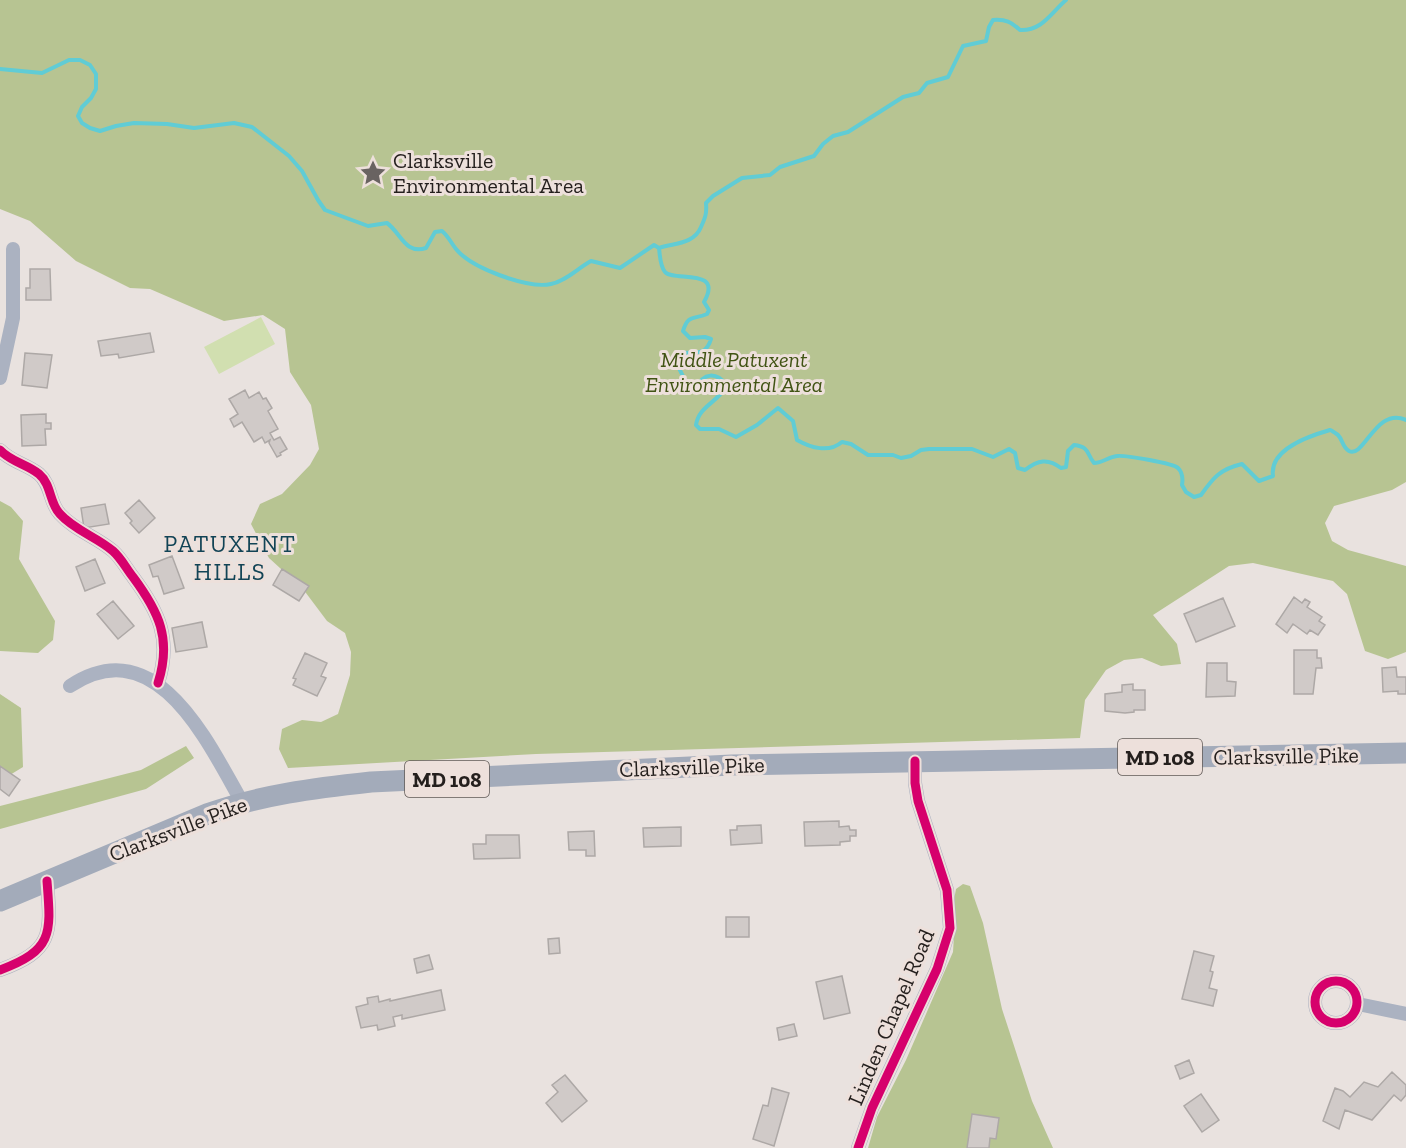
<svg xmlns="http://www.w3.org/2000/svg" width="1406" height="1148" font-family="'Zilla Slab',serif">
<style>
.green{fill:#d1dfb0}
.forest{fill:#b7c492}
.lines{fill:none;stroke-linecap:round;stroke-linejoin:round}
.stream{stroke:#60ccd5;stroke-width:4}
.building{fill:#d0cac8;stroke:#ada8a6;stroke-width:1.5}
.street{stroke:#abb2c1;stroke-width:14}
.primary{stroke:#a3abba;stroke-width:21}
.cycleway-casing{stroke:#ede0db;stroke-width:13}
.cycleway{stroke:#d6006c;stroke-width:9}
.labels{text-anchor:middle;dominant-baseline:central;stroke-width:6;stroke-linejoin:round;paint-order:stroke}
.shield{fill:#ede0db;stroke:#605956;stroke-width:1.5}
.shield-label{font-size:21px;font-weight:bold;fill:#241f1d}
.poi-label{font-size:22px;fill:#241f1d;stroke:#ede0db;text-anchor:start}
.park-label{font-size:22px;font-style:italic;fill:#415414;stroke:#ede0db}
.street-label{font-size:22px;fill:#241f1d;stroke:#ede0db}
.neighbourhood-label{font-size:24px;letter-spacing:1.5px;fill:#124456;stroke:#ede0db}
</style>
<rect width="100%" height="100%" fill="#e9e2df"/>
<path class="green" d="M261,317l14,27 -56,30 -15,-27z"/>
<path class="forest" d="M0,0h1406v482l-14,8 -58,16 -9,17 7,18 16,9 58,16v86l-18,7 -23,-8 -18,-57 -14,-13 -80,-18 -24,3 -76,49 24,29 4,20 -20,2 -19,-8 -18,2 -18,10 -21,30 -5,38 -544,16 -248,14 -9,-19 3,-20 20,-9 19,2 17,-8 12,-39 1,-23 -6,-19 -18,-12 -24,-32 -34,-31 -18,-34 9,-20 22,-10 28,-29 9,-16 -8,-44 -21,-33 -5,-43 -22,-14 -39,6 -74,-32 -20,-1 -54,-27 -46,-40 -30,-12z
M0,501l11,6 12,14 -4,38 36,62 -2,19 -15,13 -38,-2z
M0,694l21,14 2,59 -23,14z
M186,746l8,12 -48,31 -146,40v-23l141,-36z
M963,884l7,2 13,37 19,86 30,92 21,47h-185l9,-31 29,-57 47,-108 2,-33 -1,-19 2,-11z"/>
<g class="lines">
<path class="stream" d="M0,69l42,4 27,-13h11l10,5 6,9v15l-5,9 -9,9 -4,9 4,7 8,5 10,3 16,-5 18,-3 33,1 27,4 40,-5 18,4 37,29 13,15 16,29 7,10 43,16 19,-3c14,10 18,32 39,25l9,-16 7,-1c7,6 9,12 14,18 15,19 72,40 95,35 15,-3 27,-16 40,-23l29,7 34,-23 5,3c1,8 1,18 6,24 8,10 59,-5 39,30l5,8 -2,4c-14,6 -19,0 -24,17l7,7 15,-1 6,2c-5,17 -15,13 -30,14l-5,5c0,9 9,19 12,29l4,2 5,-1c6,-16 20,-16 29,-3 -6,17 -27,20 -30,40l4,4h19l17,8 21,-12 21,-17 15,13 4,19c14,8 32,13 45,2l9,2 17,11h25l8,3 10,-2 10,-6 8,-1h43l21,8 16,-8 6,4 3,15 7,2c13,-10 23,-12 36,-2l5,-1 2,-16 6,-6c16,2 12,8 20,18 9,0 14,-6 23,-7 7,-1 56,7 61,12 5,5 5,11 4,17l4,7 8,5 7,-2c12,-17 19,-26 41,-31l17,17 14,-5c-4,-27 36,-40 57,-46 1,0 8,5 8,5 5,5 4,12 11,16 15,8 27,-45 57,-31
M659,248c16,-5 35,-4 42,-21 4,-9 6,-13 5,-24l7,-7 29,-18 28,-3 10,-8 34,-11 9,-12 10,-8 15,-4 55,-35 16,-4 8,-10 21,-6 15,-31 23,-5 3,-14 4,-7c13,-1 18,2 27,10 22,1 30,-16 46,-30"/>
</g>
<path class="building" d="M30,269h20l1,31h-25v-12h4z
M150,333l4,19 -35,6 -1,-4 -17,2 -3,-15z
M25,353l27,2 -5,33 -25,-3z
M245,390l4,8 10,-6 4,7 3,-1 6,10 -4,3 10,18 -8,4 4,7 6,-3 7,12 -7,4 1,2 -4,2 -8,-14 1,-3 -5,3 -3,-6 -8,5 -12,-20 -8,5 -4,-8 8,-5 -9,-15z
M46,414v9h5v6h-6l1,16 -24,1 -1,-31z
M139,500l16,18 -16,15 -9,-10 2,-2 -7,-8z
M105,504l4,20 -25,4 -3,-20z
M172,556l12,32 -20,6 -6,-18 -5,1 -4,-12z
M95,559l10,24 -20,8 -9,-24z
M282,569l27,17 -10,15 -26,-16z
M1294,597l8,6 3,-4 5,3 -3,5 15,10 -3,4 6,4 -7,10 -8,-5 -3,4 -14,-10 -6,9 -11,-9z
M1223,598l12,28 -39,16 -12,-28z
M113,601l21,25 -16,13 -21,-25z
M202,622l5,25 -31,5 -4,-24z
M1294,650h23v8h4l1,10h-6l-3,26h-19z
M305,653l22,10 -6,13 5,2 -9,18 -24,-11 3,-6 -3,-1z
M1207,663h20v18l9,1 -1,14 -29,1z
M1396,667l1,10h9v17h-8v-3l-15,1 -1,-24z
M1133,684v6h12v20h-11v2l-9,1 -20,-2v-17l17,-2v-7z
M0,766l20,14 -11,16 -9,-7z
M839,821v6l10,-1 1,4h6v6h-6v5l-10,1v3l-35,1 -1,-24z
M761,825l1,18 -31,2 -1,-15h7v-4z
M681,827v19l-37,1 -1,-19z
M594,831l1,25h-9v-6h-17l-1,-18z
M486,835h33l1,23 -46,1 -1,-15h13z
M726,917h23v20h-23z
M559,938l1,15 -11,1 -1,-15z
M1194,951l20,5 -4,15 3,1 -4,16 8,2 -4,16 -31,-7z
M429,955l4,14 -16,4 -3,-14z
M842,976l8,37 -26,6 -8,-37z
M441,990l4,20 -43,9v-4l-9,2 2,9 -17,4 -1,-5 -16,3 -5,-21 12,-3 -1,-6 11,-2 1,6 11,-3v2z
M794,1024l3,12 -18,4 -2,-12z
M1189,1060l5,13 -14,6 -5,-13z
M1392,1072l14,13v10l-5,6 -7,-6 -22,25 -27,-10 -6,19 -16,-8 12,-33 8,3 7,6 14,-15 14,5z
M565,1075l22,26 -25,21 -16,-19 12,-11 -6,-7z
M772,1088l17,5 -15,53 -21,-7 10,-34 5,1z
M1201,1094l18,26 -17,12 -18,-26z
M972,1114l27,4 -3,21 -6,-1 -1,10h-22z"/>
<g class="lines">
<path class="street" d="M0,378l13,-60v-69
M0,450c11,12 27,14 39,24 13,11 10,29 21,40 14,16 37,23 53,37 8,7 13,17 20,26 26,35 39,62 25,106
M70,686c86,-57 137,55 172,116
M0,970c54,-20 51,-37 47,-89
M1315 1002a21 21 0 1 1 42 0a21 21 0 1 1-42 0Z
M1358,1004l48,10
M858,1148l14,-40 65,-139 13,-41 -3,-38 -29,-89 -3,-18v-22"/>
<path class="primary" d="M0,901l207,-87c53,-19 108,-26 164,-32l361,-17 674,-12"/>
<g class="cycleway-casing">
<path id="cycleway" d="M0,450c11,12 27,14 39,24 13,11 10,29 21,40 14,16 37,23 53,37 8,7 13,17 20,26 26,35 39,62 25,106
M0,970c54,-20 51,-37 47,-89
M1315 1002a21 21 0 1 1 42 0a21 21 0 1 1-42 0Z
M858,1148l14,-40 65,-139 13,-41 -3,-38 -29,-89 -3,-18v-22"/>
</g>
<use href="#cycleway" class="cycleway"/>
</g>
<defs>
<g id="sight-bare" transform="scale(2.07)"><path d="M0-6L1.8-2.2L6-1.7L2.9 1.2L3.7 5.4L0 3.3L-3.7 5.4L-2.9 1.2L-6-1.7L-1.8-2.2Z" fill="#696361" stroke="#ede0db" stroke-width="2.5" paint-order="stroke"/></g>
</defs>
<g fill-rule="evenodd">
<use href="#sight-bare" x="373" y="173"/>
</g>
<g class="labels">
<g class="shield">
<rect x="1118" y="739" width="84" height="36" rx="4.5"/>
<rect x="405" y="761" width="84" height="36" rx="4.5"/>
</g>
<g class="shield-label">
<text x="1160" y="757">MD 108</text>
<text x="447" y="779">MD 108</text>
</g>
<g class="poi-label">
<text x="393" y="160">Clarksville<tspan x="393" dy="25">Environmental Area</tspan></text>
</g>
<g class="park-label">
<text x="734" y="359">Middle Patuxent<tspan x="734" dy="25">Environmental Area</tspan></text>
</g>
<g class="street-label">
<text transform="translate(1286 756) rotate(-1)">Clarksville Pike</text>
<text transform="translate(692 767) rotate(-2)">Clarksville Pike</text>
<text transform="translate(178 829) rotate(-21)">Clarksville Pike</text>
<text transform="translate(891 1017) rotate(-67)">Linden Chapel Road</text>
</g>
<g class="neighbourhood-label">
<text x="230" y="543">PATUXENT<tspan x="230" dy="28">HILLS</tspan></text>
</g>
</g>
</svg>
